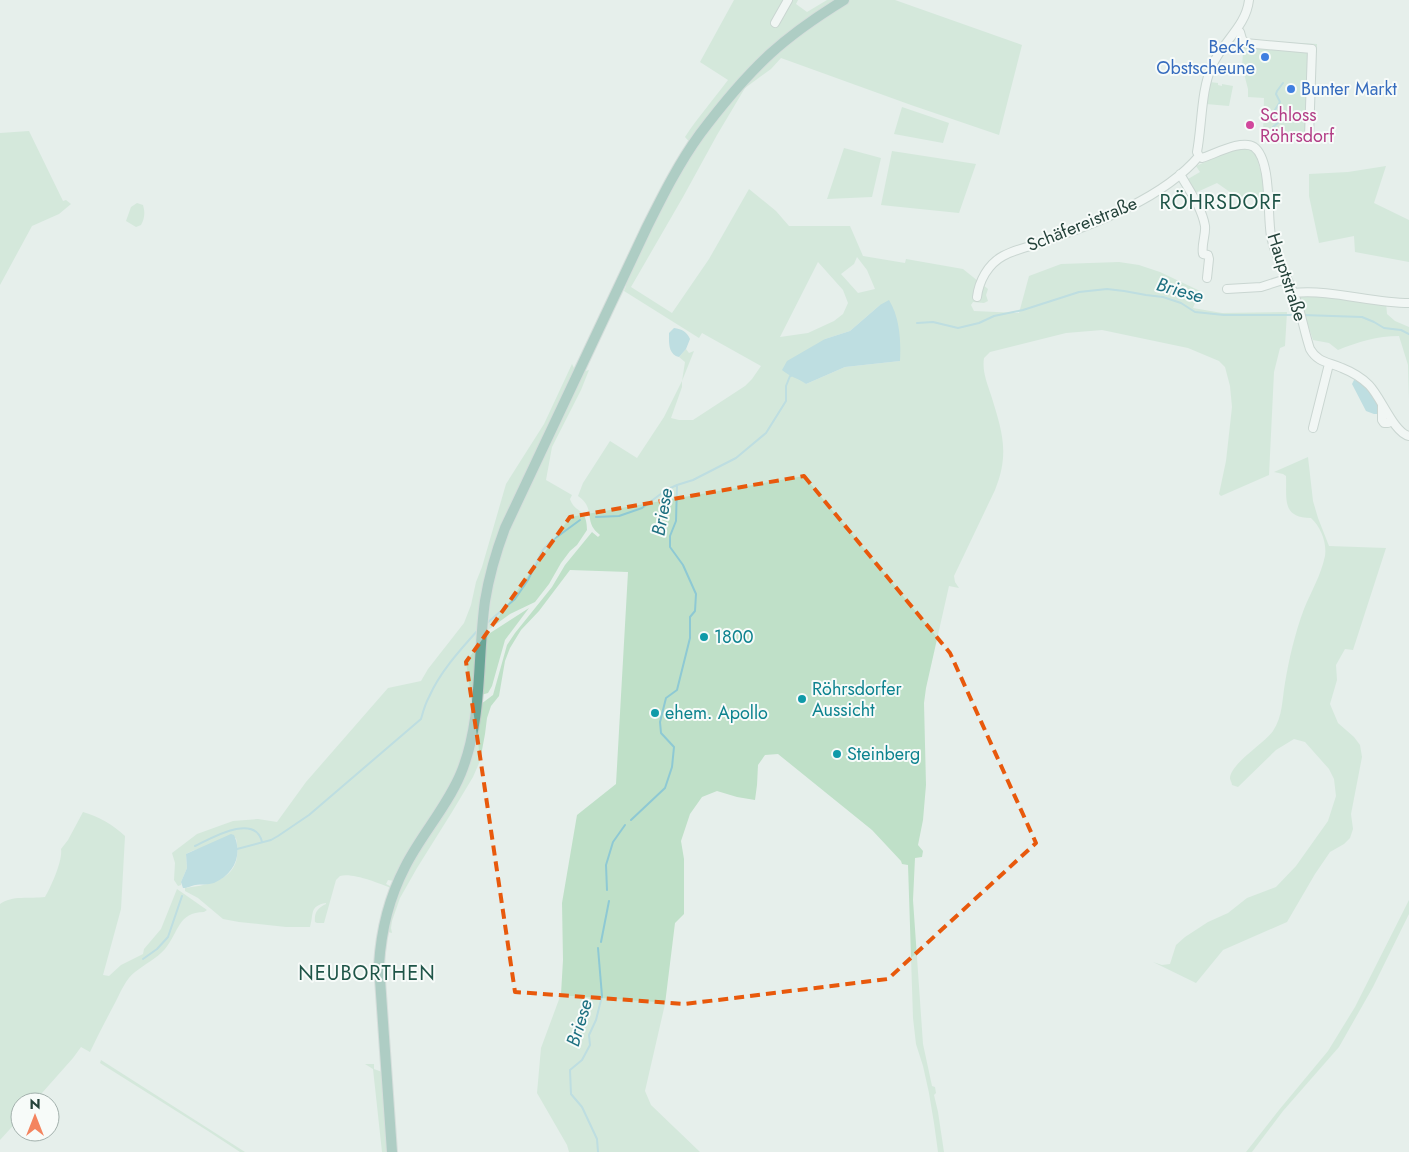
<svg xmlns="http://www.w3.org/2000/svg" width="1409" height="1152" font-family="Jost,sans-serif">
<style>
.green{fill:#bfe0c8;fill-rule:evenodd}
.water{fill:#8ec9d4}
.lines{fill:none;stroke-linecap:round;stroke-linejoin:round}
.stream{stroke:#8ec9d4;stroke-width:2}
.minor-casing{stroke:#a8b8b2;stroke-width:10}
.major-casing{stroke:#c2cac8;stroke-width:12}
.minor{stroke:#fff;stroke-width:8}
.major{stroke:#6aa596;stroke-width:10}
.marked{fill:none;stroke:#e8590c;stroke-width:4;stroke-dasharray:10 6;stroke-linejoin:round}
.shop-dot{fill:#3f7fe0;stroke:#f7fbf9;stroke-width:2}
.hotel-dot{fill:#d1479c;stroke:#f7fbf9;stroke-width:2}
.culture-dot{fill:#0f9aa8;stroke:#f7fbf9;stroke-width:2}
.labels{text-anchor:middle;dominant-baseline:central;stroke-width:4;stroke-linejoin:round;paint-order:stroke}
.shop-label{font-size:18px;fill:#366cbe;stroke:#f7fbf9;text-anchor:end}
.hotel-label{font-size:18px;fill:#b23c85;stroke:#f7fbf9;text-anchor:start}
.street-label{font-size:18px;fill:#24423a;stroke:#f7fbf9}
.culture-label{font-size:18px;fill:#0d838f;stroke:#f7fbf9;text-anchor:start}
.water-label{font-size:19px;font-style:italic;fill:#1c6f80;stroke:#f7fbf9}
.quarter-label{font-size:20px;letter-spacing:1px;fill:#1f5548;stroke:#f7fbf9}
</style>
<rect width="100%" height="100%" fill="#e6efeb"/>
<path class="green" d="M734,0h64l-2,4 11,8 20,-12h68l127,45 -23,90 -88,-30 -130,-47 -10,11 -26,19 -28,47 -34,62 -52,90 41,26 37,-54 40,-70 27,22 13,15h61l13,30 42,7 1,-4 57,10 25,20 -2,6 2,6 -4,2 -11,-1 -2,3 3,6 45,2 10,-37 32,-12 58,-2 20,3 21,7 40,19 -7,17 29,5 65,-1 -2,34 -5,2 -6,24 -5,103 -48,21 -2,-2 7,-33 6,-54 -2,-21 -5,-19 -6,-6 -31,-13 -86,-18 -36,3 -76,19 -6,6c-2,13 3,25 7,37 11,36 19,58 4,95l-41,86 1,6 4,6 -10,-2 -23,102 -2,15 2,82 -3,35 -5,25 5,6 -1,6 -7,1 -2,42 10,144 9,42 3,1 1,6 -2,2 4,17 6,40h-6l-4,-29 -5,-30 -6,-27 -7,-22 -3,-26 -5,-153 -6,-1 -1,-3 -29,-31 -94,-76 -13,1 -7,10 -1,20 -2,15 -18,-3 -20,-6 -15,6 -12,17 -9,27 3,18v55l-9,9 -10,81 -20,87 6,14 49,47h-131l-2,-7 -30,-52 4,-45 20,-54 2,-34 -1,-57 15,-88 39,-31 12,-212 -58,-2 -31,41 -18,19 -11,18 -5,13 -6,35 -8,10 -4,12 -2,16 -5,27 -7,16 -21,35 -35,56 -17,30 -8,23 -1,7 1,5 -4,-1 7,-35 19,-39 25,-36 42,-118 12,-9 14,-50 8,-12 37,-46 13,-22 27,-33 6,5 2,-2c-2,-2 -5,-4 -6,-6 -8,-11 0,-22 -16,-33l5,-13 27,-42 27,17 27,-41 18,-36 3,-19 -6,-5 7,-8 3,4 5,-2 -12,30v6l-11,31 8,2h14l52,-34 7,-7 9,-13 -59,-33 -3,5 -75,-47 2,-5 -3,-2 25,-53 46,-84 -9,-10c13,-20 29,-38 43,-57l-28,-18zM857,257l10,13 8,19 -17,4 -17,-19 13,-10zM818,262l25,28 5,13 -5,11 -9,7 -26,12 -28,4zM880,305l20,56 -55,6 -39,17 -6,-5 25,-40 25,-8z
M1244,40l73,4v8l-2,2 -3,85 -12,-1 -37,-1 1,-39 -16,-1v-8l-6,-23z
M1210,82l8,1v2l4,1v-2l11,2 -4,20 -23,-2z
M902,107l47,16 -6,20 -49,-9z
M29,131l34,70 3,-1 5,4 -12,10 -27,12 -32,59v-152z
M844,148l37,10 -9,39 -45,2z
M1240,148c7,1 12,1 16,7l8,27v16l-24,1 -23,-16 -22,10 -7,-14 12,-7 -4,-6 27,-12z
M892,151l84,13 -17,49 -78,-8z
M1386,166l-12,37 35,17v42l-54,-10 -1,-16 -35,7 -10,-47v-22l39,-2z
M137,203l6,2c2,7 2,13 -2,20l-5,2 -10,-6 5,-14z
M1307,295l79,7 1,12 8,7 14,6v72l-1,-34 -9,-29c-22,0 -41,6 -61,14l-9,-7 -16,-3 -14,-42 2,-2z
M572,364l3,6 -95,231 -6,73v26l-8,46 -14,38 -58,97 -6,-1 -2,4 4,2 1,2c-12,-5 -40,-16 -51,-12l-4,4 -12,43h-7l-2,-1c-1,-10 3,-14 11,-18v-1c-17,3 -12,11 -16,24h-24l-47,-5 -16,-3 -25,-21 -13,-7v-3c32,-4 59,-11 51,-50l-44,13 -6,3 1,14 -6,14v3l-3,1 -4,-6 1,-17 -3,-10 25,-19 36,-13 25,-2 19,3 29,-40 82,-94 33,-7 7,-12 36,-46 7,-18 5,-23 6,-15 24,-83 38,-60z
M589,370l-8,20 -29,57 -6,33 26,15 -2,4c5,15 17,8 17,31l-10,15 -7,6 -9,12 -12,21 -14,18 -25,12 -22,16 3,-34 -1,-1 2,-15 16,-49 74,-159z
M1308,457l5,44 5,17 11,28 57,2 -33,102 -8,-1 -9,16 1,15 -7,24 8,19 16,14 6,8 2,12 -11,57 2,15 -3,9 -6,6 -14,8 -15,22 -28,48 -64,28 -27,33 -43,-21 9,3 8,-1 6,-19 9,-8 23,-15 20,-9 19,-15 29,-11 20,-21 32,-45 8,-25 -2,-17 -5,-10 -24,-27 -11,-3 -18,11 -38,37 -6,-2c0,-2 -2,-5 -2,-7 1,-15 34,-34 43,-47 10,-15 9,-32 12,-48 4,-24 10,-50 19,-74 7,-17 17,-34 21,-53 2,-13 -4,-29 -14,-38 -30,0 -24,-20 -25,-42l-3,-2 -9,-2z
M529,608l-24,32 -13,46 -4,7 -7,2 2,-28h2l2,-32z
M83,812c17,5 29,12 42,24l-4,73 -18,66 6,1 12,-11 22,-11 1,-5 17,-20 16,-40 30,21 -3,2c-26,0 -25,20 -39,37 -9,10 -20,15 -30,23 -9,7 -14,19 -19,29 -9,17 -18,34 -26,51l-9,-5 -8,11 -39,44h-14v16l-20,22v-236c12,-9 30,-5 45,-7 6,-10 18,-37 16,-48l7,-9z
M1409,900v14l-36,73 -34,60 -56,64 -31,41h-6l33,-42 49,-59 27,-44z
M101,1060l144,92h-5l-32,-21 -108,-68z
M365,1064h9v5l8,3 6,80h-6l-9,-83z"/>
<path class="water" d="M889,300c11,18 12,41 11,61l-55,6 -39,17c-8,-6 -16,-7 -24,-14l5,-9 38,-22 25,-8 30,-26z
M674,328c8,1 13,4 16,11l-4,10 -7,8c-11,-3 -10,-14 -10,-24z
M1354,380c7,1 21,15 24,22 2,4 1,11 2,16h-2v-4h-4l-8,-3 -14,-27z
M231,834l3,1c9,20 0,39 -20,48 -6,2 -13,1 -19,2 -5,1 -7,3 -12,3l-2,-6 6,-14 -1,-14z"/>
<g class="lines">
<path class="stream" d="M1273,133v-6l6,-5 -6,-9 7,-11 -4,-8 1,-3 6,-8
M1303,315l59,2 12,5 10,6 17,2 8,4
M917,323l16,-1 25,6 21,-5 15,-7 29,-6 56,-18 28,-3 17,2 22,4 17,2 18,6 14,9 29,3h74
M596,517l23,-1 23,-8 24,-18 11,-5
M487,623l28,-24 13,-19 14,-29 8,-9 30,-22
M631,820l34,-32 7,-21 2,-20 -13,-14 -1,-11 6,-24 11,-8 13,-52v-21l5,-6 1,-17 -13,-29 -13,-18v-11l6,-15 1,-36 16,-5 43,-22 30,-25 20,-32v-15l4,-10h1
M195,846c15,-7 60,-34 67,-4
M237,849l34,-9 7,-4 31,-21 112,-96c2,-7 4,-15 8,-22 11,-25 31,-47 49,-67
M607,890l-1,-25 7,-23 12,-17
M601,942l8,-41
M598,948l4,48 -6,24 -7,15 1,10 -8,15 -12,10 1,24 11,13 15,32 1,13
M143,959l14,-10 11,-12 14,-41"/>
<g class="minor-casing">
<path id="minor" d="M775,23l13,-23
M1236,30l4,2 2,7 3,4 67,6 -3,88
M1199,156l3,2c13,-4 40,-19 52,-11 18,13 13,68 17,89 4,21 15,39 23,58 7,17 10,37 16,55 8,14 19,13 32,19 10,4 20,10 27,17 12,12 25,48 40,51
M1199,156l-2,-4c5,-26 4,-63 15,-86 10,-24 34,-39 37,-66
M1180,174c9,16 22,34 25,52 1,9 -4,19 -2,28l5,1 1,4 -2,19
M1227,289l34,-2 25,-8
M1293,293c39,-4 78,10 116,10
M977,297c2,-16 11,-33 26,-41 13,-7 29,-10 43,-15 50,-18 118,-43 153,-85
M1382,405v15l2,3h4
M1313,428l16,-64"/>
</g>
<g class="major-casing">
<path id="major" d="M392,1152l-13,-187c2,-34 10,-67 26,-98 16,-32 42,-60 56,-94 22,-54 16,-115 24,-172 4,-25 11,-49 20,-73l142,-301c16,-32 32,-64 53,-93 21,-28 44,-56 70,-80 23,-21 48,-38 74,-54"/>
</g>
<use href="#minor" class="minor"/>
<use href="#major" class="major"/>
</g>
<path d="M0 0H1409V1152H0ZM804,476l146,177 86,190 -148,136 -203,25 -170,-12 -49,-330 104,-145z" fill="#e6efeb" fill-opacity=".55" fill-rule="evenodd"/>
<path class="marked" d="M804,476l146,177 86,190 -148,136 -203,25 -170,-12 -49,-330 104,-145z"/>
<g class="shop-dot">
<circle cx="1265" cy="57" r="5"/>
<circle cx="1291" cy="89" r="5"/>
</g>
<circle class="hotel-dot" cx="1250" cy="125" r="5"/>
<g class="culture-dot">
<circle cx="704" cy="637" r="5"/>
<circle cx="802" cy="699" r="5"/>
<circle cx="655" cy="713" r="5"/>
<circle cx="837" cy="754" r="5"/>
</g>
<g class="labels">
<g class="shop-label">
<text x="1255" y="47">Beck's<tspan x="1255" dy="21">Obstscheune</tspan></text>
<text x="1301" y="89" text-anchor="start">Bunter Markt</text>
</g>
<g class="hotel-label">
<text x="1260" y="115">Schloss<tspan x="1260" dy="21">Röhrsdorf</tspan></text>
</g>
<g class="street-label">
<text transform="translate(1082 224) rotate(-22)">Schäfereistraße</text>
<text transform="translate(1287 277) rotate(72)">Hauptstraße</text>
</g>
<g class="culture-label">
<text x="714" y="637">1800</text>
<text x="812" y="689">Röhrsdorfer<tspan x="812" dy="21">Aussicht</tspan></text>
<text x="665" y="713">ehem. Apollo</text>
<text x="847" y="754">Steinberg</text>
</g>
<g class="water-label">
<text transform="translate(1180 290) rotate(16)">Briese</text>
<text transform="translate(662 512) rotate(-80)">Briese</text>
<text transform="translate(579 1023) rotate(-73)">Briese</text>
</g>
<g class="quarter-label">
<text x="1221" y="202">RÖHRSDORF</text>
<text x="367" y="973">NEUBORTHEN</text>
</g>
</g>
<g transform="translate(35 1117)"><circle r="24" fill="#f7fbf9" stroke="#a3b1ad"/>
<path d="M0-4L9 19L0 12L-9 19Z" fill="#f4845f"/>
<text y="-8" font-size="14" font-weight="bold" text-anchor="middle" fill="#24423a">N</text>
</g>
</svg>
